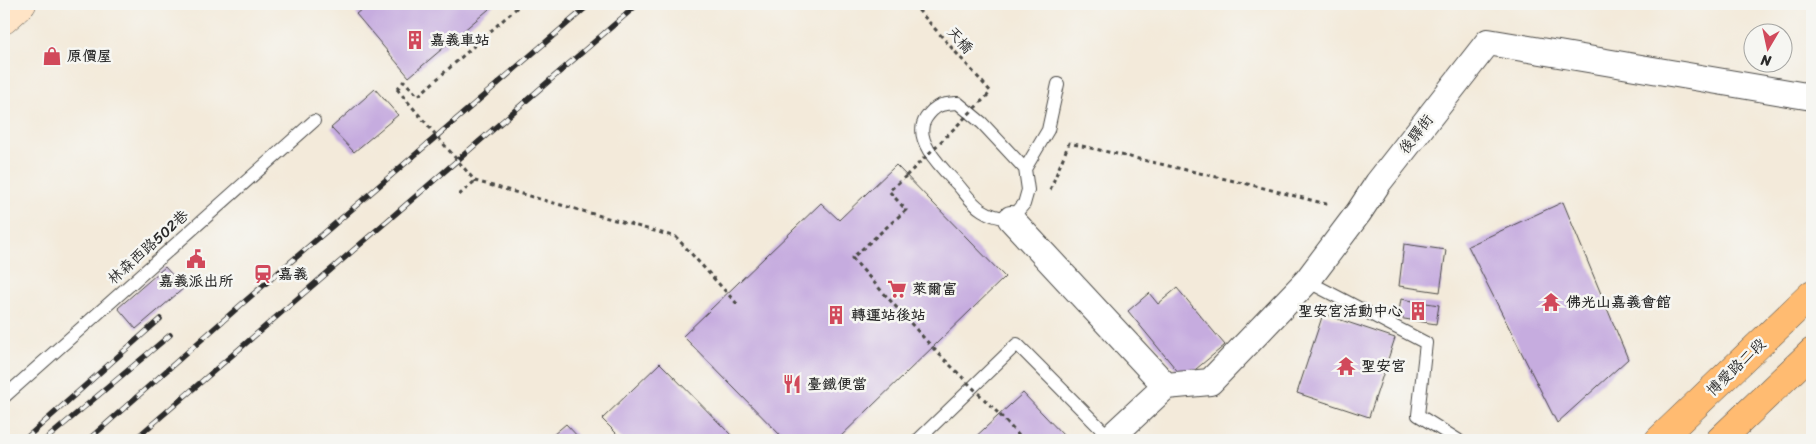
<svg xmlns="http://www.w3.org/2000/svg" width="1816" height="444" font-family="Sriracha,'LXGW WenKai TC',sans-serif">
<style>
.building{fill:#c6acdf}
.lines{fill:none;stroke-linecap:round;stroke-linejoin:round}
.lane-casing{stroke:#494845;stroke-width:14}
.street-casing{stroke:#494845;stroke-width:28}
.secondary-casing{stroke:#494845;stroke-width:29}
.primary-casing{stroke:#494845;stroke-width:29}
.path{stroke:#494845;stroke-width:3;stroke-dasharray:4 4;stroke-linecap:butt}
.lane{stroke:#fff;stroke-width:12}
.street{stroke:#fff;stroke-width:26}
.secondary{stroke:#ffe4c6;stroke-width:28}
.primary{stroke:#ffbb71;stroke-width:28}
.rail-casing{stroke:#2b2b2b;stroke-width:5.5}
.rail{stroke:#f6f6f2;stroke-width:4;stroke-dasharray:11;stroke-linecap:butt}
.path-bridge{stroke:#494845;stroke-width:3;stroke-dasharray:4 4;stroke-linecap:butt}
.labels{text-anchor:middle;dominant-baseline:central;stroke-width:5;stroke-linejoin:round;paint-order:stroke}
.poi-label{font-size:15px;font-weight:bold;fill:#2b2b2b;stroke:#f6f6f2;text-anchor:start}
.street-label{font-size:15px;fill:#2b2b2b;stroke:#f6f6f2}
</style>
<rect width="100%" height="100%" fill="#f6f6f2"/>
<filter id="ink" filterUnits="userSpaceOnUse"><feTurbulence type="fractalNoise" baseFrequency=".02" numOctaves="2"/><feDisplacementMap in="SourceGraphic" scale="10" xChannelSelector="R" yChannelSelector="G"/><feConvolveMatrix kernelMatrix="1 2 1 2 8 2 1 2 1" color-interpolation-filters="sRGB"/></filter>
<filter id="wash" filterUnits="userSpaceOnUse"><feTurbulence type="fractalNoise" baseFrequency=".0096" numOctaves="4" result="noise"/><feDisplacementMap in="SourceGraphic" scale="20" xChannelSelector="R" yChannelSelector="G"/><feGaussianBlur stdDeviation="1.12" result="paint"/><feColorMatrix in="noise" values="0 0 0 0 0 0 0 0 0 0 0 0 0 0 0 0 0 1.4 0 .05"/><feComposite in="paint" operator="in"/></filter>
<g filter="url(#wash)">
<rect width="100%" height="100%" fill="#f3eada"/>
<g id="blocks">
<path class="building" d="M368,4h127l-86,73 -53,-63z
M375,89l23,26 -44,37 -23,-24z
M896,165l109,112 -168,163h-52l-102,-104 138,-133 18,17z
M1563,202l65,157 -71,64 -89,-177z
M1404,244l42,6 -6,42 -41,-6z
M165,267l19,21 -48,41 -18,-21z
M1177,288l48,57 -41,34 -56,-68 21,-18 9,11z
M1401,299l38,6 -3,19 -38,-6z
M1323,314l72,24 -26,79 -72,-24z
M660,363l76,77h-113l-21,-21z
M1023,393l41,43 -5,4h-87z
M566,424l15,16h-34z"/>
</g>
</g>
<g filter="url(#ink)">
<use href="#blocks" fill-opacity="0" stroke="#494845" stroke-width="1"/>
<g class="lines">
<g class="lane-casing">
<path id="lane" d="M958,103l24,20 43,46 3,21 -4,14 -13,15c-11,-1 -20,-3 -29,-9 -9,-5 -17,-17 -24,-25 -14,-15 -47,-45 -32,-67 10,-14 16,-14 32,-15z
M1025,169l23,-39 10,-46
M1307,281l119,62 -8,72 40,25
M4,397l310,-276
M918,440l99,-96 93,94"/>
</g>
<g class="street-casing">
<path id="street" d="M1011,219l155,167
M1108,440l58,-54 44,-4 97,-101 52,-69 19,-29 110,-141 324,55"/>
</g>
<g class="secondary-casing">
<path id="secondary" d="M4,20l18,-16"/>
</g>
<g class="primary-casing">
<path id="primary" d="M1659,440l153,-146
M1720,440l92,-88"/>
</g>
<path class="path" d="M913,4l78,88
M397,89l7,-8 14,15 103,-92
M906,176l-17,15 17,19 -54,48 81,90
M1050,190l19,-47 187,43 74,19
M459,195l16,-14
M1000,415l20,22 -1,3"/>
<use href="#lane" class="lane"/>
<use href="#street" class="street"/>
<use href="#secondary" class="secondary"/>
<use href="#primary" class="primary"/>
<g class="rail-casing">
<path id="rail" d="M24,440l136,-121
M45,440l125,-105
M88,440l155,-137 347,-299
M134,440l504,-436"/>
</g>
<use href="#rail" class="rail"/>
<path class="path-bridge" d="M397,89l78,92 201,56 62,68
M906,176l85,-84
M933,348l67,67"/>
</g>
</g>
<defs>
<g id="building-bare" transform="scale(1.5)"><path d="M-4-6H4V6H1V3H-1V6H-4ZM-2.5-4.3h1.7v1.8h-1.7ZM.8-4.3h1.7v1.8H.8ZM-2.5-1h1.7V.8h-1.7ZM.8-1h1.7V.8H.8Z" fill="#d1495b" stroke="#f6f6f2" stroke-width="2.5" paint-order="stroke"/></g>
<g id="shop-bare" transform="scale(1.5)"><path d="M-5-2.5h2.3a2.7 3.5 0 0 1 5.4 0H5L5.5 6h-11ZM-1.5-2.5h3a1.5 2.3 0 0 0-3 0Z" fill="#d1495b" stroke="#f6f6f2" stroke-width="2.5" paint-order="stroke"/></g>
<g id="civic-bare" transform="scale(1.5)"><path d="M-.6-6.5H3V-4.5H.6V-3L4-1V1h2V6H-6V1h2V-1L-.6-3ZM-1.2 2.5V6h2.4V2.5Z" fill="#d1495b" stroke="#f6f6f2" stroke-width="2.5" paint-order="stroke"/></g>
<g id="station-bare" transform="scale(1.5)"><path d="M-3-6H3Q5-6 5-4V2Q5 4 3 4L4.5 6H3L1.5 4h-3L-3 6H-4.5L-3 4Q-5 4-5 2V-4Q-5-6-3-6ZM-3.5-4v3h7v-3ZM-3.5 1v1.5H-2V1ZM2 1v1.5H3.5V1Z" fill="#d1495b" stroke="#f6f6f2" stroke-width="2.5" paint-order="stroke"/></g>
<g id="supermarket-bare" transform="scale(1.5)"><path d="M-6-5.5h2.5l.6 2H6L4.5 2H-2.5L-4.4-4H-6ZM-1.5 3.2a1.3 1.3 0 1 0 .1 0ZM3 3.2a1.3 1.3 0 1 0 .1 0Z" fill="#d1495b" stroke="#f6f6f2" stroke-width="2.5" paint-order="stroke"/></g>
<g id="temple-bare" transform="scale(1.5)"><path d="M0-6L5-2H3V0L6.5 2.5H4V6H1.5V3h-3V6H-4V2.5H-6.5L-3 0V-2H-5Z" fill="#d1495b" stroke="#f6f6f2" stroke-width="2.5" paint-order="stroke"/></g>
<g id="restaurant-bare" transform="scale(1.5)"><path d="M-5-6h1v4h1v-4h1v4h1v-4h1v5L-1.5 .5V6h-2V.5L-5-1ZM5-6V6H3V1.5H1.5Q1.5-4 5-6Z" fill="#d1495b" stroke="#f6f6f2" stroke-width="2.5" paint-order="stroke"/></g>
</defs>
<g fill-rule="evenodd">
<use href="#building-bare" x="415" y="40"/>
<use href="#shop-bare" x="52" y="56"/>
<use href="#civic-bare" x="196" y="259"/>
<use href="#station-bare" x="263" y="274"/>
<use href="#supermarket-bare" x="897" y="289"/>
<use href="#temple-bare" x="1551" y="302"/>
<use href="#building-bare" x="1418" y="311"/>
<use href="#building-bare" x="836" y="315"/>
<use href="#temple-bare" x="1346" y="366"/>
<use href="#restaurant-bare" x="792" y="384"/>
</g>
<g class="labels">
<g class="poi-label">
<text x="430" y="40">嘉義車站</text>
<text x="67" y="56">原價屋</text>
<text x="278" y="274">嘉義</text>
<text x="196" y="281" text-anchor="middle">嘉義派出所</text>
<text x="912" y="289">萊爾富</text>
<text x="1566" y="302">佛光山嘉義會館</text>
<text x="1403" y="311" text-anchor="end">聖安宮活動中心</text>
<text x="851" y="315">轉運站後站</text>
<text x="1361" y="366">聖安宮</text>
<text x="807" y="384">臺鐵便當</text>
</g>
<g class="street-label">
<text transform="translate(960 40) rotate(48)">天橋</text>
<text transform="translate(1416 134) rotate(-52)">後驛街</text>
<text transform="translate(148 247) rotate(-42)">林森西路502巷</text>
<text transform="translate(1736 367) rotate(-44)">博愛路二段</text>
</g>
</g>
<rect width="1816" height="444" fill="none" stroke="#f6f6f2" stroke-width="20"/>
<g transform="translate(1768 48) rotate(189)"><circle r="24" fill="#f6f6f2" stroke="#a5a5a2"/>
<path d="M0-4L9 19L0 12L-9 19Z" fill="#d1495b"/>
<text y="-8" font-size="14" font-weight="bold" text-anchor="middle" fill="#2b2b2b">N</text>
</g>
</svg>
